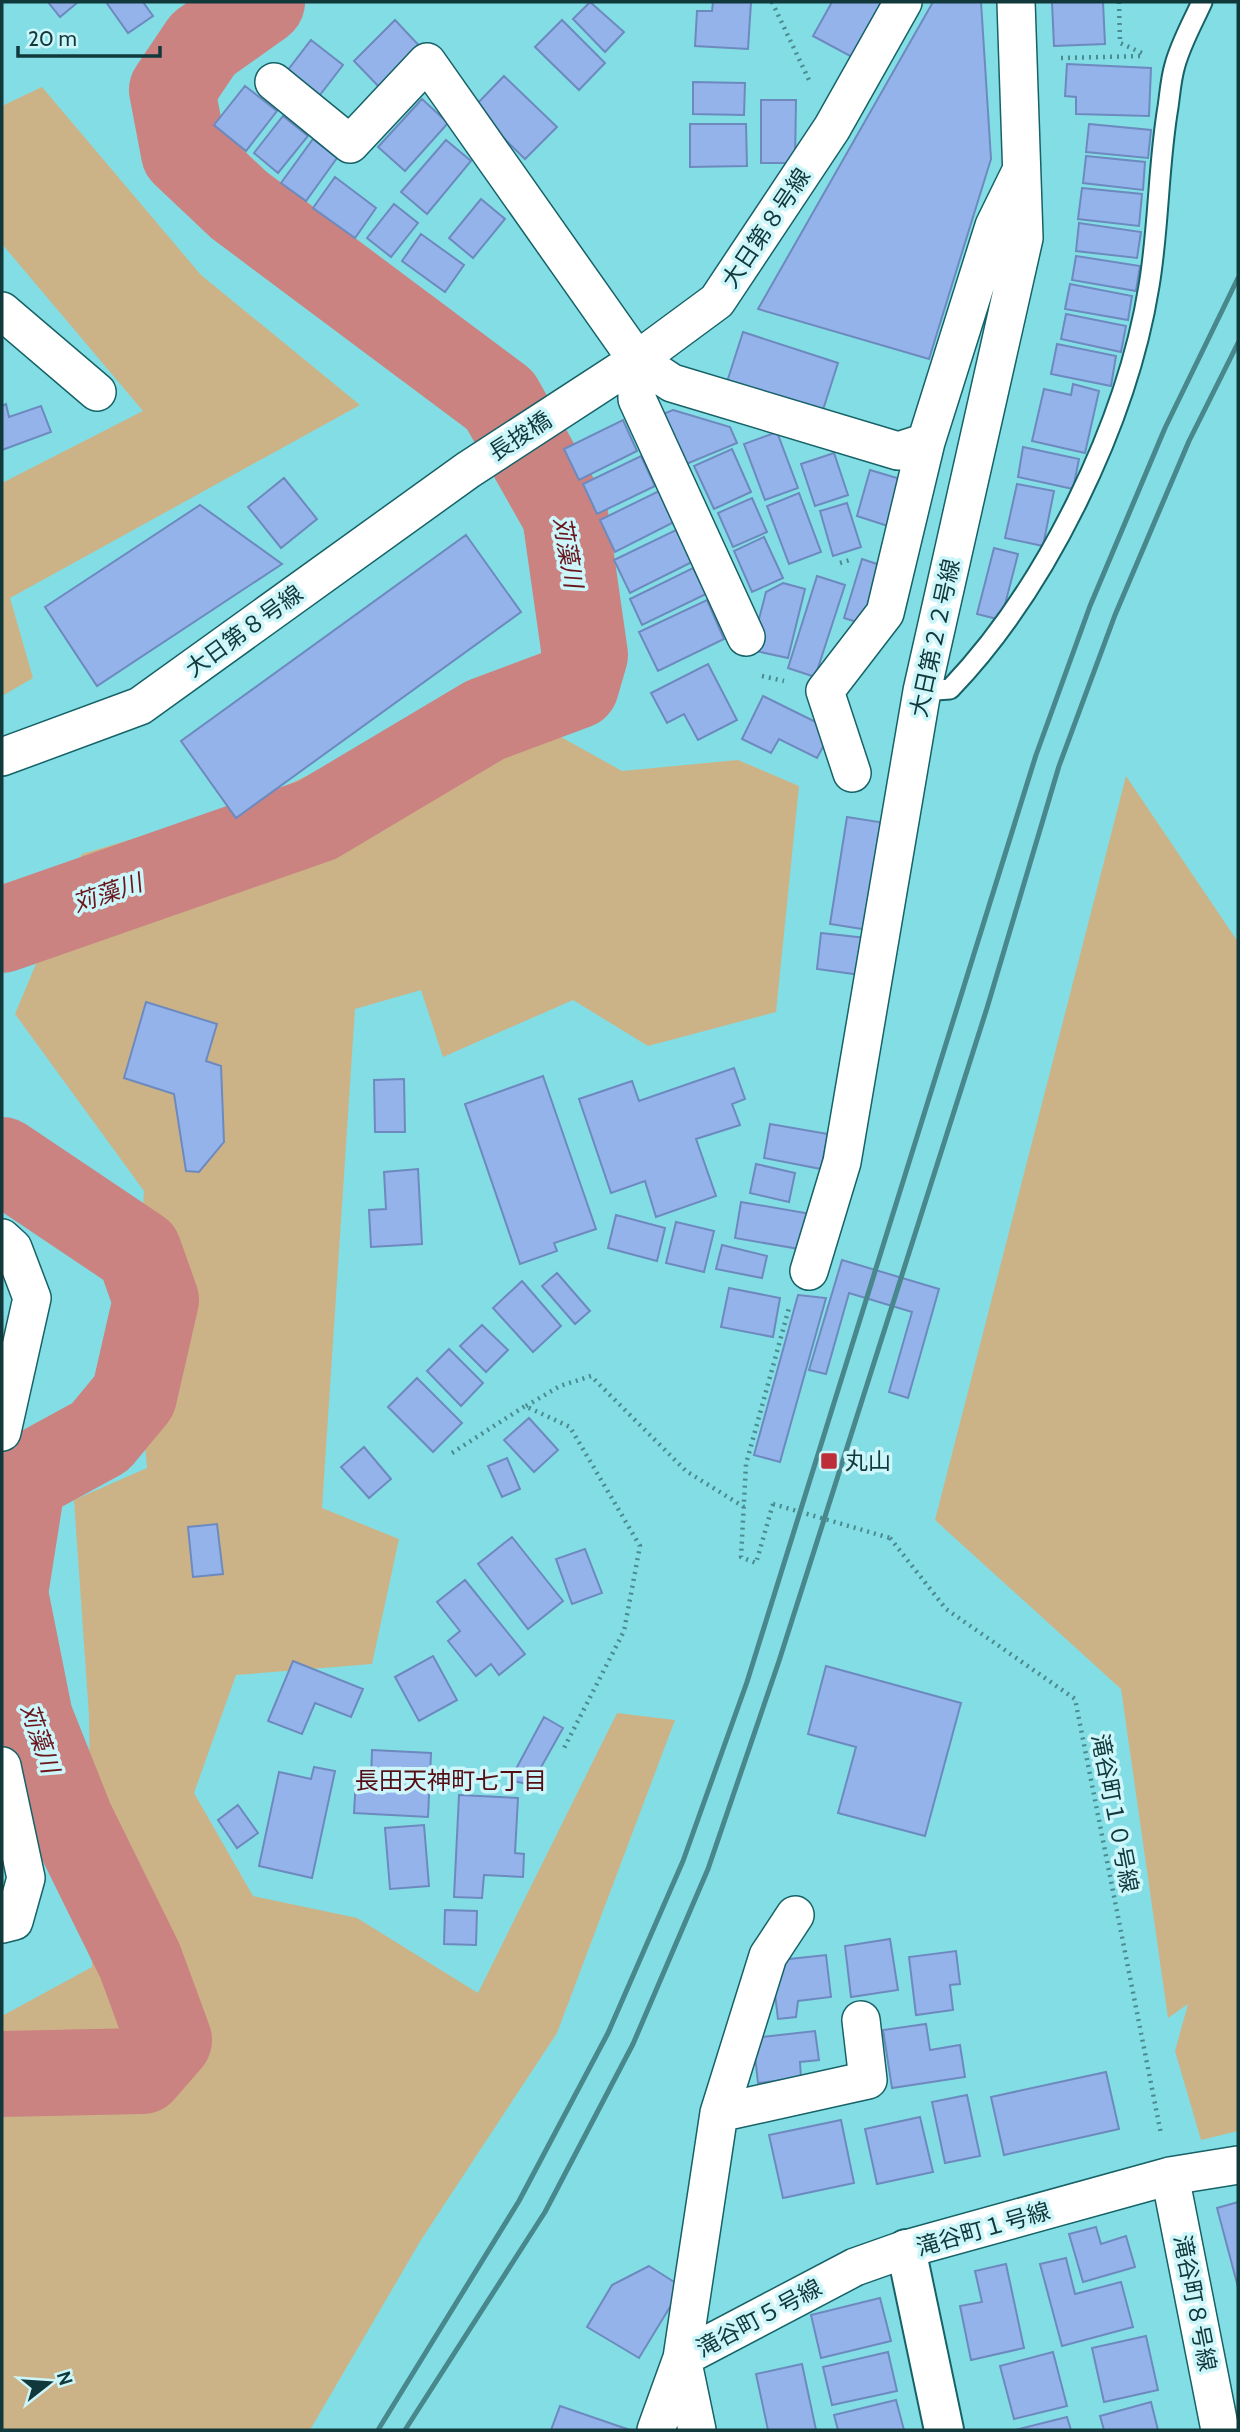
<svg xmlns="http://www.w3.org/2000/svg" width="1240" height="2432" font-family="Cabin,'Noto Sans JP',sans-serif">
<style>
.green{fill:#ccb387}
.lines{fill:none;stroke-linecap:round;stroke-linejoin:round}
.river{stroke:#ca8381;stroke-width:86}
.building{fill:#94b3eb;stroke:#6d8abf;stroke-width:2}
.service-casing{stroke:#166267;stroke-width:23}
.minor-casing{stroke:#166267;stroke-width:40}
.tertiary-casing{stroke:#166267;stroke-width:42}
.path{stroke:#4a8b90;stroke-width:4.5;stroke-dasharray:2 5;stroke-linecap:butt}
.service{stroke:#fff;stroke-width:19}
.minor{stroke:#fff;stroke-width:37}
.tertiary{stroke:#fff;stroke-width:38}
.rail{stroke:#48878c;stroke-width:5}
.path-bridge{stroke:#4a8b90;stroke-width:4.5;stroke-dasharray:2 5;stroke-linecap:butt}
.poi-dot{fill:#be2e39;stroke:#ccf6f9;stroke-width:2.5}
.labels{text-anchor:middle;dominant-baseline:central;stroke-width:7;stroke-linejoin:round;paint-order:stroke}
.street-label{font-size:23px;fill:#11383b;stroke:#ccf6f9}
.poi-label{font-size:23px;fill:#11383b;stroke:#ccf6f9;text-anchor:start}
.water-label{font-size:24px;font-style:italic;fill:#69151c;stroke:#ccf6f9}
.neighbourhood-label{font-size:24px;fill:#540e14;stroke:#ccf6f9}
</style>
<rect width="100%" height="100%" fill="#83dde4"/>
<path class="green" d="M42,87l159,188 159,130 -350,193 23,80 -31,18v-213l141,-72 -141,-167v-138z
M482,693l140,78 116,-11 61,26 -23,226 -128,34 -75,-46 -130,57 -22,-67 -66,19 -33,499 77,31 -27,125 -136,11 -42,118 59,103 104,22 121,75 139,-280 58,7 -118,313 -136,207 -111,190h-308v-414l90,-49 -3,-251 -15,-216 73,-32 -12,-130 9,-147 -129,-177 67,-160 161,-48z
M1126,776l112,166v1189l-37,9 -26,-89 13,-47 -20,14 -47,-329 -186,-169z"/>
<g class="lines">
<path class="river" d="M2,930l315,-110 168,-100 91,-34 9,-31 -20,-140 -65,-115 -261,-195 -55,-52 -12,-63 31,-46 59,-42
M2,1160l137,92 17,48 -22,96 -34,41 -77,42 -18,114 25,125 41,103 69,140 29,79 -27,31 -140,3"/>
</g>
<path class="building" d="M48,2h30l-18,15z
M106,2h37l10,14 -25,17z
M590,2l34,30 -19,20 -32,-33z
M713,2h38l-3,47 -53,-3 2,-35h15z
M832,2h50l-30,55 -39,-21z
M933,2h48l10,157 -62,200 -171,-50z
M1052,2h51l2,42 -51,2z
M395,20l31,33 -41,40 -31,-32z
M562,20l43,43 -26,27 -44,-43z
M311,40l32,25 -27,35 -32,-25z
M1067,64l84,4 -2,48 -73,-2v-17l-11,-1z
M504,76l53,51 -32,32 -52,-51z
M693,82l52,1 -1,32 -51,-1z
M245,86l32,25 -31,40 -32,-26z
M422,99l26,24 -43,48 -27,-24z
M761,100h35l-1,63h-34z
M283,116l25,20 -30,37 -24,-20z
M690,124h56l1,42 -57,1z
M1089,124l62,6 -3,28 -62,-6z
M313,139l24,19 -31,43 -25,-18z
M446,140l25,21 -44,53 -26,-22z
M1086,156l59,6 -2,28 -60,-7z
M335,177l41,31 -21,30 -42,-30z
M1082,188l60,6 -3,32 -61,-7z
M481,199l24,20 -32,39 -24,-20z
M394,204l24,19 -27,34 -24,-19z
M1079,223l62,9 -4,26 -61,-7z
M421,234l43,31 -19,27 -43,-31z
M1076,256l64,10 -4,25 -64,-11z
M1070,284l62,12 -4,24 -63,-11z
M1066,314l60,12 -5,26 -60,-13z
M743,332l95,31 -17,53 -95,-31z
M1057,344l59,12 -5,30 -60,-12z
M1073,384l26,7 -14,62 -53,-12 12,-52 27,6z
M6,404l3,13 32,-11 10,26 -49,18v-44z
M673,410l57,17 7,16 -53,22 -21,-51z
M623,420l14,31 -58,29 -15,-31z
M777,432l21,56 -33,12 -21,-56z
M1023,447l56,12 -6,30 -55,-12z
M732,449l19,43 -37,17 -20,-43z
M834,453l14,42 -33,11 -14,-42z
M641,456l14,30 -58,28 -14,-30z
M870,470l37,11 -13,47 -37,-12z
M284,478l33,41 -36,29 -33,-41z
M1017,484l37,7 -11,55 -38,-8z
M659,491l15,31 -59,30 -15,-32z
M799,493l22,59 -32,12 -22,-58z
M752,498l15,34 -34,15 -15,-34z
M847,503l14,44 -28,9 -13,-45z
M200,505l82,59 -185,122 -52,-79z
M676,530l16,32 -62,31 -16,-33z
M466,535l55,77 -285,206 -55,-77z
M764,537l19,41 -31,14 -18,-41z
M994,548l24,6 -17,66 -24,-6z
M862,559l27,9 -19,58 -26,-8z
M693,568l13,26 -64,31 -12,-26z
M817,576l28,9 -30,92 -27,-9z
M783,583l22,6 -17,69 -37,-8 15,-58z
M707,600l17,39 -66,32 -19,-39z
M708,664l29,56 -39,20 -14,-26 -17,9 -16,-30z
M763,696l69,34 -15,28 -38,-19 -8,14 -29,-14z
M847,817l38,6 -16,107 -39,-6z
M821,933l45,5 -5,37 -44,-6z
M146,1002l71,22 -11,37 15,5 3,76 -25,30 -13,-1 -12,-77 -50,-16z
M734,1068l11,31 -13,5 8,21 -44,14 20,57 -60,21 -11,-36 -34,12 -32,-94 53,-18 7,20z
M543,1076l53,153 -42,14 3,8 -37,13 -55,-160z
M404,1079l1,53h-30l-1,-52z
M770,1124l58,10 -7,35 -57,-11z
M756,1164l39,9 -6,29 -39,-9z
M418,1169l4,75 -51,3 -2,-37 17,-1 -2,-37z
M741,1202l70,12 -6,36 -70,-12z
M616,1215l49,13 -8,33 -49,-13z
M676,1222l38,9 -10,41 -38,-9z
M722,1245l45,11 -5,22 -46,-9z
M842,1260l97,29 -31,109 -19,-6 23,-80 -63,-19 -23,81 -17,-4z
M557,1273l33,38 -15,13 -33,-38z
M522,1281l39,45 -28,26 -40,-44z
M729,1288l51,10 -7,39 -52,-10z
M798,1295l28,3 -46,164 -26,-7z
M482,1325l26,25 -22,22 -26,-26z
M449,1349l34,34 -22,23 -34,-35z
M417,1378l45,45 -29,29 -45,-45z
M529,1418l29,32 -24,22 -30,-32z
M364,1447l27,32 -22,19 -28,-31z
M507,1458l13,31 -18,8 -14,-31z
M217,1524l6,50 -30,3 -5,-50z
M512,1537l51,64 -35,28 -50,-65z
M585,1549l17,44 -30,11 -16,-45z
M465,1580l60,74 -26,21 -8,-11 -15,12 -28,-35 12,-10 -23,-29z
M433,1656l24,44 -38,21 -24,-44z
M293,1661l70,28 -12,28 -36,-14 -13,31 -34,-13z
M826,1666l135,37 -36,133 -87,-23 18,-66 -48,-13z
M544,1717l19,11 -32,57 -21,-5z
M372,1750l59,3 -3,64 -74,-4 2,-34 15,1z
M314,1767l21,4 -23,107 -53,-12 20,-94 32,7z
M459,1795l59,3 -3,55 9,1 -1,23 -39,-2 -2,23 -28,-1z
M238,1805l20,28 -21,15 -19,-28z
M424,1825l5,61 -39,3 -5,-61z
M445,1910l32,1 -1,34 -32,-1z
M890,1939l8,51 -47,7 -6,-51z
M956,1951l4,33 -10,1 3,25 -37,5 -7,-58z
M826,1955l5,42 -33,4 -2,16 -18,2 -7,-58z
M926,2024l4,26 30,-5 5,32 -73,11 -9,-58z
M815,2031l4,29 -19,2 1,16 -43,5 -5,-45z
M1106,2072l13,57 -115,26 -13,-58z
M967,2095l13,61 -35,7 -13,-61z
M920,2117l13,55 -56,12 -12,-55z
M841,2120l13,63 -71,15 -14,-63z
M1238,2202v85l-21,-79z
M1096,2227l5,17 25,-8 9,31 -52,15 -14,-48z
M1066,2258l9,36 46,-12 12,45 -71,19 -22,-82z
M1006,2264l18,84 -53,12 -11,-54 22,-4 -7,-31z
M649,2266l33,21 -43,71 -52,-31 25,-42z
M880,2298l11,43 -70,17 -10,-43z
M1146,2336l12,54 -54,12 -12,-54z
M888,2352l9,39 -65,14 -9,-38z
M1053,2352l14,54 -53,13 -14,-53z
M802,2364l14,66h-48l-12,-56z
M896,2400l8,30h-66l-4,-15z
M1151,2402l7,28h-54l-4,-14z
M560,2406l70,24h-79z
M1067,2417l4,13h-56z"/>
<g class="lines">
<g class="service-casing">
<path id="service" d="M922,691l28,-2c96,-100 177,-266 199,-403 10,-59 9,-120 19,-179 2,-14 3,-29 7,-42 6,-22 18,-43 27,-63"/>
</g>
<g class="minor-casing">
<path id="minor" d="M274,82l76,62 77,-82 210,298 35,23 226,68 28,-9 68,-216 26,-53
M2,311l95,81
M637,360v39l109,238
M2,757l138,-51 328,-236 169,-110 80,-59 115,-173 71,-126
M852,773l-27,-82 60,-78 41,-171
M2,1238l11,10 19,50 -30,134
M809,1271l33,-109 80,-471 102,-453 -8,-236
M2,1766l24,112 -12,43 -12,3
M719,2113l149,-33 -7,-60
M1170,2176l50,254
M656,2430l26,-72 173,-91 51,-18 264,-73 68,-11
M697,2430l-15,-72 37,-245 49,-157 27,-41"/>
</g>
<g class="tertiary-casing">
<path id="tertiary" d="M906,2249l38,181"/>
</g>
<path class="path" d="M772,2l37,78
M1119,2l1,41 22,10
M1061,58l82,-2
M840,563l13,-4
M762,676l22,5
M526,1406l34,-20 31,-10 95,95 58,36
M452,1453l73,-47 45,21 70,119 -16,85 -62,121
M773,1504l-17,59 -15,-6 5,-93 43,-156
M890,1538l56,71 129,90 86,435"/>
<use href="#service" class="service"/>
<use href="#minor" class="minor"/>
<use href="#tertiary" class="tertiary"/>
<path class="rail" d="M378,2430l141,-229 89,-168 75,-172 64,-179 289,-927 54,-149 75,-178 73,-150
M405,2430l140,-218 88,-168 75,-175 71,-208 208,-653 72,-242 56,-151 74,-174 49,-98"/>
<path class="path-bridge" d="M773,1504l117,34"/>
</g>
<rect class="poi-dot" x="820" y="1452" width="18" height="18" rx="3.5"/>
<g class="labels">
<g class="street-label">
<text transform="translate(766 228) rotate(-56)">大日第８号線</text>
<text transform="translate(520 436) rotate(-33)">長捘橋</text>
<text transform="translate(244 631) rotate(-36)">大日第８号線</text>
<text transform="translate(935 638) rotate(-78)">大日第２２号線</text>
<text transform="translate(1115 1813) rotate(79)">滝谷町１０号線</text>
<text transform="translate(983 2229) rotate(-16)">滝谷町１号線</text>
<text transform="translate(1195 2303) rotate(79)">滝谷町８号線</text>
<text transform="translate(759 2318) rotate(-28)">滝谷町５号線</text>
</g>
<g class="poi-label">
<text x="845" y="1461">丸山</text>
</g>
<g class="water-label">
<text transform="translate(568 552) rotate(80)">苅藻川</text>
<text transform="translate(107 893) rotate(-19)">苅藻川</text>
<text transform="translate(40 1738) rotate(71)">苅藻川</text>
</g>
<g class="neighbourhood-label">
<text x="451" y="1780">長田天神町七丁目</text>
</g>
</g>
<rect width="1240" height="2432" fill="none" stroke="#11383b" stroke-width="7"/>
<g transform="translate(49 2383) rotate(73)" stroke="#ccf6f9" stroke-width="5" paint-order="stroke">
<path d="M0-5L12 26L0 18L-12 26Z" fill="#11383b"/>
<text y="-10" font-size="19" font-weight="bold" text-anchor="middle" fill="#11383b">N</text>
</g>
<path d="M18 46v10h142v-10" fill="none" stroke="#11383b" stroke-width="3.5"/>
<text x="28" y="46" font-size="21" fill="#11383b" stroke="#ccf6f9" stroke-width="5" paint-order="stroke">20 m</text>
</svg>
